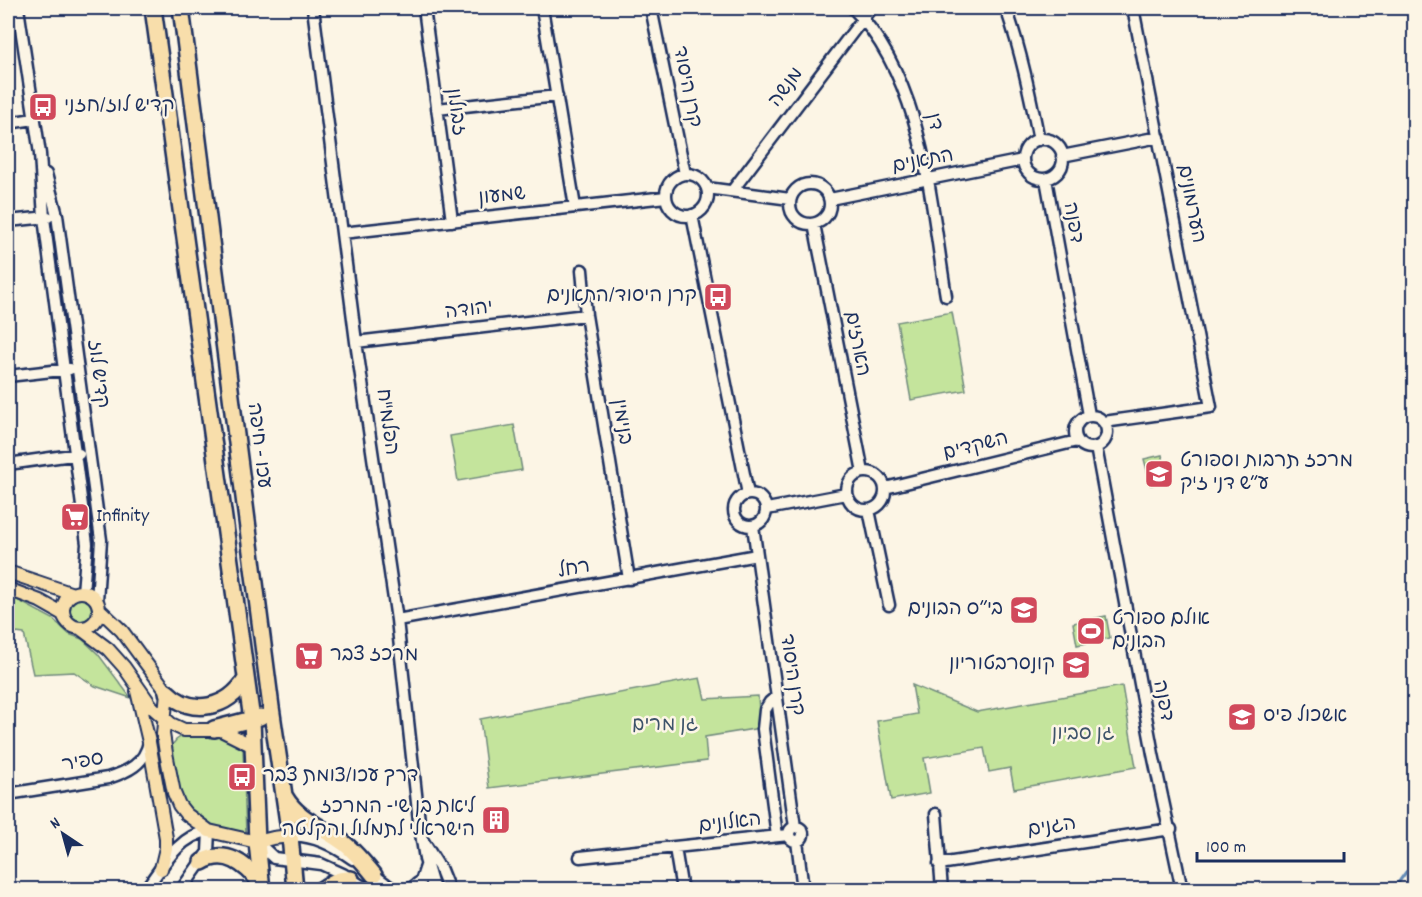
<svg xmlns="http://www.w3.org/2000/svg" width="1422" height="897" font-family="Dekko,'Playpen Sans Hebrew',sans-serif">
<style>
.green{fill:#c4e49c;stroke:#708a7d;stroke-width:1.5}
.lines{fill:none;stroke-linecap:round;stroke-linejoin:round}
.stream{stroke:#638bb6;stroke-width:3}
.minor-casing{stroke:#1b2f5e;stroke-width:15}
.major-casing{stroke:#1b2f5e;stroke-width:16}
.highway-casing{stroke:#1b2f5e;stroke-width:20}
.minor{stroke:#fcf5e5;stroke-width:10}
.major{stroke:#f8deab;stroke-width:12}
.highway{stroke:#f8deab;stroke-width:15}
.labels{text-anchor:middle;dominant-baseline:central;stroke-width:5;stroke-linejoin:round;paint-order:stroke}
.street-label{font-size:20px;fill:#1b2f5e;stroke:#fcf5e5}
.poi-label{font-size:20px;fill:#1b2f5e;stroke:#fcf5e5;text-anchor:start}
.park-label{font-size:20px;fill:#3d536a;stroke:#fcf5e5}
</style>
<rect width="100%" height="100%" fill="#fcf5e5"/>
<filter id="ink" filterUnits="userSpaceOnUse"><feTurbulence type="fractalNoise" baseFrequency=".0167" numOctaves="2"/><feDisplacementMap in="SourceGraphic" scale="12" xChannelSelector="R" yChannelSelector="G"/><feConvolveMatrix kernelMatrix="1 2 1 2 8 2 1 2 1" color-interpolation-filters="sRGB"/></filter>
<g filter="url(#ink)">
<path class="green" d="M952,312l14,78 -55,10 -14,-78z
M514,425l8,45 -64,11 -8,-45z
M1162,455l6,26 -17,4 -7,-26z
M8,595l45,24 16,15 13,5 16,15 33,44 -36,-12 -21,-14 -41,2 -9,-40 -16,-2z
M69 610a12 12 0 1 1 24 0a12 12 0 1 1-24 0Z
M1106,616l4,22 -33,7 -4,-22z
M700,678l5,21 53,-3 2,32 -55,9 2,24 -218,27 -9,-69z
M912,685l65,27 145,-26 14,81 -122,22 -4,-21 -21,4 -5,-24 -60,10 6,35 -39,7 -14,-79 40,-7z
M188,732c20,2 40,3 55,17l3,86c-23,-6 -48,-9 -63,-31 -6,-8 -11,-44 -13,-56l6,-8z"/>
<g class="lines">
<path class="stream" d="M1393,890l13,-18 8,-6"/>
<g class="minor-casing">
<path id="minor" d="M18,8l22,146 4,64 43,326 -4,48
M313,8l43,334 41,278 22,201 6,38 9,31
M424,8l28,213
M542,8l33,199
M651,8l34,166
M853,8c71,73 77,192 93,288
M1006,8c15,43 24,87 33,132
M437,109l120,-13
M8,123l26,-4
M1023 159a20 20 0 1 1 40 0a20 20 0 1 1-40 0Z
M1062,156l97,-19
M46,174l11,41 44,325 -4,61
M666 195a21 21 0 1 1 42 0a21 21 0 1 1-42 0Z
M1046,179l43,236
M790 204a20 20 0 1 1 40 0a20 20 0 1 1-40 0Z
M707,188l83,11
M732,191l139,-183
M830,199l193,-39
M692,215l56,279
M8,221l40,-4
M814,224l49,248
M342,233l324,-36
M582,270l4,45 43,264
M356,342l230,-27
M8,376l62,-7
M1075 432a16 16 0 1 1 32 0a16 16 0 1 1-32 0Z
M1104,422l107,-15 -78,-399
M1096,447l57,307 29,136
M8,464l71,-10
M847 491a19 19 0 1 1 38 0a19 19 0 1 1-38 0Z
M885,488l192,-47
M734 510a16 16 0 1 1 32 0a16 16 0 1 1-32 0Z
M767,509l79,-15
M869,510l20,95
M753,526l42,301
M397,620l360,-65
M776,697l-6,5 -5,8 -2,19 14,107
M8,794l100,-16c19,-6 37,-14 41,-36
M936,814l6,76
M789 834a7 7 0 1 1 14 0a7 7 0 1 1-14 0Z
M290,836c23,-2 44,10 63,23
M423,841l18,29 8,20
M797,841l6,49
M257,842l17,16 47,6 22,10 25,16
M675,848l7,42
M580,857l209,-22
M939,864l232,-35
M370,872l24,18
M145,890c17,-23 34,-55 64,-59l-1,21 -27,38
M409,890l12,-9 5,-15"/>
</g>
<g class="major-casing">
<path id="major" d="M8,572l65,22
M8,589l32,12 23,13
M63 610a18 18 0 1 1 36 0a18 18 0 1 1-36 0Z
M100,610l22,21 45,61 -4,42 3,19 8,40 5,12 7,9 23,17 48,11 16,-4 17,-2
M80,628l28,21 16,18 28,40 19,17 13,6h37l32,16
M137,691l12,51 17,96v10l-5,21"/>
</g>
<g class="highway-casing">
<path id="highway" d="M153,8l99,712 5,122 5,48
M181,8l90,699 19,129 5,54
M167,692c25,25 61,16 79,-13
M214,729l46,-12
M285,797c13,23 40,31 60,47 11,9 20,20 29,31
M202,862c24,-14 43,2 59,21
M321,890c10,-7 17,-12 30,-11"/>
</g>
<use href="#minor" class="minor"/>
<use href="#major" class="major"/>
<use href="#highway" class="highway"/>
</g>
</g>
<defs>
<g id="bus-square" transform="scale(1.5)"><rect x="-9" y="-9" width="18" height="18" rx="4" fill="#d1495b" stroke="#fcf5e5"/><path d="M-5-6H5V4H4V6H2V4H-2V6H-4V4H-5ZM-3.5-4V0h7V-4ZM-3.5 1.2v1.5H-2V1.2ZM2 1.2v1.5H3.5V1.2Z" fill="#fff"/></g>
<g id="school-square" transform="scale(1.5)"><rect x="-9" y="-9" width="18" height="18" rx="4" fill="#d1495b" stroke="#fcf5e5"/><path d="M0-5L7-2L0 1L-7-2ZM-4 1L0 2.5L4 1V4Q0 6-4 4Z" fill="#fff"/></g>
<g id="supermarket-square" transform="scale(1.5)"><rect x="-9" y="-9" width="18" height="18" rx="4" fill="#d1495b" stroke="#fcf5e5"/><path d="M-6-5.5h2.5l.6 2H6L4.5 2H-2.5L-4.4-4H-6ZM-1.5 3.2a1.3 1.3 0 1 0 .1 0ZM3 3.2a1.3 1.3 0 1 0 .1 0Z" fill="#fff"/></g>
<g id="stadium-square" transform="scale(1.5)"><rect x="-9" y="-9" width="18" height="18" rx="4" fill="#d1495b" stroke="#fcf5e5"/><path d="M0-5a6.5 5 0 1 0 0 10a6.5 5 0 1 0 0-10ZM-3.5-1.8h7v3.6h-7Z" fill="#fff"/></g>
<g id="building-square" transform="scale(1.5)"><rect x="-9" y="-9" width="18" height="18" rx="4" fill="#d1495b" stroke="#fcf5e5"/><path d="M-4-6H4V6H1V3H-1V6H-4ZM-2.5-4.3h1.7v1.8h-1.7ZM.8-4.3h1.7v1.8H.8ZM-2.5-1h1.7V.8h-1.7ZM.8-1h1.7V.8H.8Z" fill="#fff"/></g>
</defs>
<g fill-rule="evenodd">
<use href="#bus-square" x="43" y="107"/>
<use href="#bus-square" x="718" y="297"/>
<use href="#school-square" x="1159" y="474"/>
<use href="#supermarket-square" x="75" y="517"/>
<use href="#school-square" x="1024" y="610"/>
<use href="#stadium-square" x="1091" y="631"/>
<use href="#supermarket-square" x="309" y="656"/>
<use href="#school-square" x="1076" y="665"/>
<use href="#school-square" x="1242" y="717"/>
<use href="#bus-square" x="242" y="777"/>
<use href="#building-square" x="496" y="820"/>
</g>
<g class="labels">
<g class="street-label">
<text transform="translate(686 87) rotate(79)">קרן היסוד</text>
<text transform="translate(787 88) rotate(-53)">מנשה</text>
<text transform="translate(455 112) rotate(82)">זבולון</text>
<text transform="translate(933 122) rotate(76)">דן</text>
<text transform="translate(923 162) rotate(-11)">התאנים</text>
<text transform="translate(502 197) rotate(-6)">שמעון</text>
<text transform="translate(1190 204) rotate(79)">הערמונים</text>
<text transform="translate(1072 223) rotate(80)">דפנה</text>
<text transform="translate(469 311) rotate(-7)">יהודה</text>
<text transform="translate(856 344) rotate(79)">הארזים</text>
<text transform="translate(97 374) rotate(83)">קדיש לוז</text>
<text transform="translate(386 422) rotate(82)">הפלמ"ח</text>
<text transform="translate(621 422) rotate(81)">בנימין</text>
<text transform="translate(258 446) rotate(83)">עכו - חיפה</text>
<text transform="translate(976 447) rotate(-14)">השקדים</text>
<text transform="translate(574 570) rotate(-10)">רחל</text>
<text transform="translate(791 675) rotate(82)">קרן היסוד</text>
<text transform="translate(1162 701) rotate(79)">דפנה</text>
<text transform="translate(83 763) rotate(-10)">ספיר</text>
<text transform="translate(730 824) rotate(-7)">האלונים</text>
<text transform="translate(1052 828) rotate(-9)">הגנים</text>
</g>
<g class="poi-label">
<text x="64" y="107">קדיש לוז/חזני</text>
<text x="697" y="297" text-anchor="end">קרן היסוד/התאנים</text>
<text x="1180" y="462">מרכז תרבות וספורט<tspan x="1180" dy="23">ע״ש דני ז'ק</tspan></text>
<text x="96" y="517">Infinity</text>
<text x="1003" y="610" text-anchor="end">בי״ס הבונים</text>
<text x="1112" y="620">אולם ספורט<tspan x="1112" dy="23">הבונים</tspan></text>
<text x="330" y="656">מרכז צבר</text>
<text x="1055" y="665" text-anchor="end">קונסרבטוריון</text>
<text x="1263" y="717">אשכול פיס</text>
<text x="263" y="777">דרך עכו/צומת צבר</text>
<text x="475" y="808" text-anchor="end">ליאת בן שי- המרכז<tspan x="475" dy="23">הישראלי לתמלול והקלטה</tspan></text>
</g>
<g class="park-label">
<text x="665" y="726">גן מרים</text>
<text x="1083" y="735">גן סביון</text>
</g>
</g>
<rect width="1422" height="897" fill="none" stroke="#fcf5e5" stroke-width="30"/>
<rect x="15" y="15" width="1392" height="867" fill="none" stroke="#1b2f5e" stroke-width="2" filter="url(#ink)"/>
<g transform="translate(63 834) rotate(324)" stroke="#fcf5e5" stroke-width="4.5" paint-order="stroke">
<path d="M0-4.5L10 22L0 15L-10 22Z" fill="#1b2f5e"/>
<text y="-9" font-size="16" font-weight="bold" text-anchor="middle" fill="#1b2f5e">N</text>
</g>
<path d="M1197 852v9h147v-9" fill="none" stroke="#1b2f5e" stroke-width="3"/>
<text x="1206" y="852" font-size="18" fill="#1b2f5e" stroke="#fcf5e5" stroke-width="4.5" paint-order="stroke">100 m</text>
</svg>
